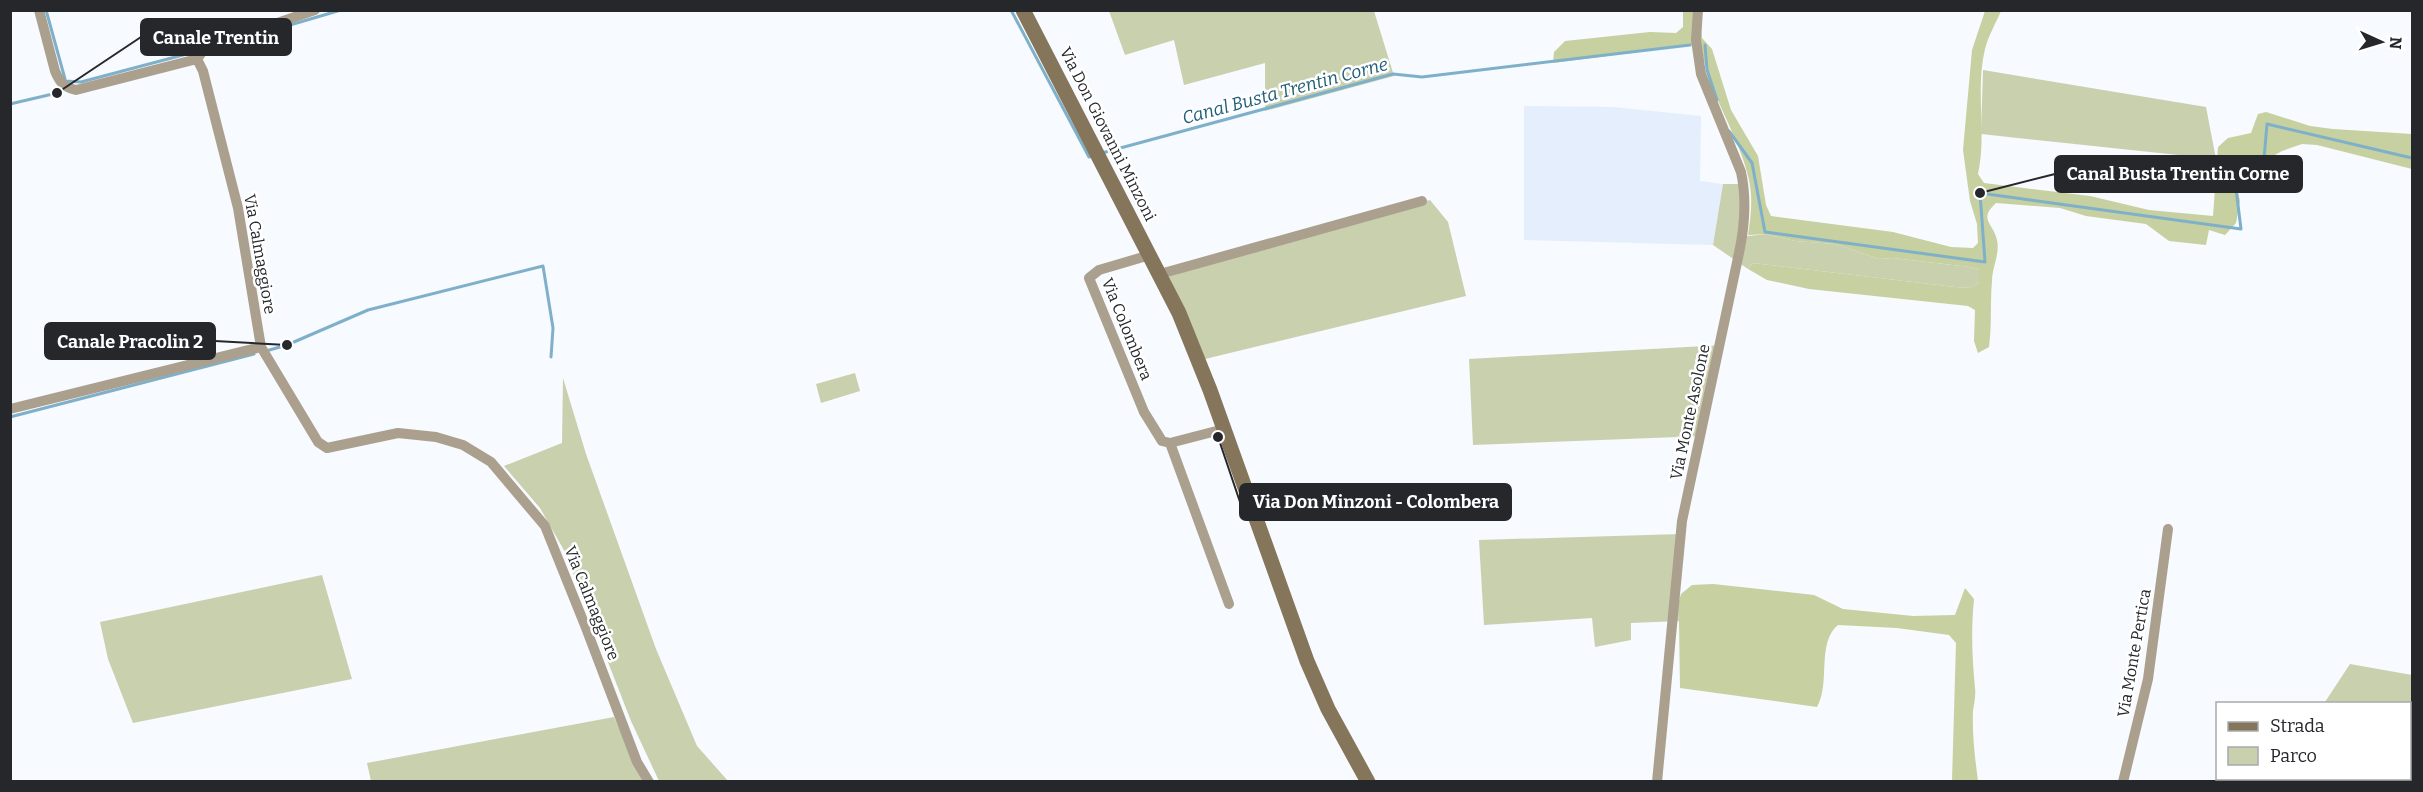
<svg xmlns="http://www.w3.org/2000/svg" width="2423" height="792" font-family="Bitter,serif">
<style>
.built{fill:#e5eefc}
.green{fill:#c9d0ae}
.forest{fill:#c6d0a0}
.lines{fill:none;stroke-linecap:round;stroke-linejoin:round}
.stream{stroke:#7fb0ca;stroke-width:3}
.street{stroke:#aba08e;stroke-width:10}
.secondary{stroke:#85755a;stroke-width:15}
.labels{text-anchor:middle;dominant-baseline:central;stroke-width:5;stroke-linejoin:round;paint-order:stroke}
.street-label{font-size:16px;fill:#25272b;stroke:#fff}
.water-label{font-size:18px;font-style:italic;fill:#215e79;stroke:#fff}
.leader{fill:none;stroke:#25272b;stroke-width:2}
.callout-dot{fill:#25272b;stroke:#fff;stroke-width:2}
.callout{fill:#25272b;stroke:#25272b;stroke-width:2}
.callout-label{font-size:18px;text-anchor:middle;font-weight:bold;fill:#fff}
</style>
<rect width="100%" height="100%" fill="#f7fafe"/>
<path class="built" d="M1524,106l89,1 88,9 -1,65 23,3 -10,61 -189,-5z"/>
<path class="green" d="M1109,11h265l20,65 -129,35v-48l-81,22 -10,-45 -49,15z
M1983,70l223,37 10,52 -235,-25z
M1723,184h18l-2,53 27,-3 29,7 41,3 43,15 14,-1 77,9 9,2v13l-7,6 -17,-1 -202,-24 -5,6 -35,-24z
M1430,200l18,22 18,74 -261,63 -37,-82 50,-19z
M1724,345l-21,91 -230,9 -4,-86z
M855,373l5,18 -39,12 -5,-19z
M563,378l23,76 70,195 41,97 31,35h-69l-28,-60 -66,-169 -25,-44 -36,-42 58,-23z
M1681,534l-4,73 2,14 -48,2v17l-36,7 -3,-29 -108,7 -5,-85z
M322,575l30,104 -219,44 -25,-64 -8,-37z
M2350,664l62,11v39l-2,-1v-9l-85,-2z
M614,717l29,64h-272l-4,-18z"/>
<path class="forest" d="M1683,11h20l-3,10 2,17 10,11 19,61 27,46 8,49 5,11 122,16 58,15 22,1 5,-5 -1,-19 -7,-23 -7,-51 9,-100 13,-39h16c-5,12 -13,25 -16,38 -10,41 2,84 -7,125l6,9 106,13 59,14 64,6 5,-69 10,-9 23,-5 7,-19 8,-2 44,14 23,3 79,5v35l-95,-24 -15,-1 -20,7 -43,24 -3,8 4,18 -4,22 -11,12 -16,-5 -3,15 -37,-4 -23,-17 -60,-8 -26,-8 -64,-5c-18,17 -3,19 1,37 3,14 -5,28 -5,41 -2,23 0,44 -3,66l-11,6 -4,-12 1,-31 -7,-4 -159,-17 -42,-9 -19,-11 5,-6 202,24 17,1 7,-6v-13l-9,-2 -77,-9 -14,1 -43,-15 -41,-3 -29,-7 -18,1c3,-19 5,-36 1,-55 -10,-47 -42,-87 -48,-136l-148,19 1,-11 11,-11 85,-9 26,1 7,-6z
M1713,584l101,11 29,14 70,7 42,-1 10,-27 9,11c-3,31 -2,58 1,89 1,8 -1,16 -2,23 -1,24 2,47 5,70h-26l4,-138 -7,-8 -52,-7 -59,-3c-22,18 -7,58 -21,82l-137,-19 -1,-67 -2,-14 4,-13 11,-9z"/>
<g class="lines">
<path class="stream" d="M46,10l19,69
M1011,10l78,147 4,-1
M273,30l68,-20
M1705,45l2,25 10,30
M65,81l16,1 117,-31
M10,104l47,-11 6,-8
M1729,131l23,32 13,69 220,30 -5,-69 261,36 -9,-72 32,2 3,-35 145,34
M1102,153l291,-79 29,3 268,-32
M266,351l21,-6 81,-35 175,-44 10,62 -2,29
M10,417l244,-63"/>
<path class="street" d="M39,10l16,61c5,12 9,16 21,19l121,-31 6,12 35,137 23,139 57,95 9,6 71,-15 38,4 27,8 28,17 54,64 41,102 51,134 12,20
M197,59l8,-11 110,-38
M1150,255l-51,15 -10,8 55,134 18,29 8,2 54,-14
M1160,274l262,-73
M10,409l251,-62
M1170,443l59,161
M1657,782l25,-261 57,-268c6,-28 8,-53 2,-81l-40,-98 -5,-34 2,-30
M2123,782l25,-103 20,-150"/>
<path class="secondary" d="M1023,10l156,303 31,77 97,271 21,48 40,73"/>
</g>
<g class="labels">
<g class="street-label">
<text transform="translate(1108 134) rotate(63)">Via Don Giovanni Minzoni</text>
<text transform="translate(260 254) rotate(80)">Via Calmaggiore</text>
<text transform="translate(1127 329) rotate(68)">Via Colombera</text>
<text transform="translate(1690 412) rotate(-78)">Via Monte Asolone</text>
<text transform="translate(592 603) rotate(68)">Via Calmaggiore</text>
<text transform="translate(2134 653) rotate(-80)">Via Monte Pertica</text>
</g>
<g class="water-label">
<text transform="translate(1285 91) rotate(-15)">Canal Busta Trentin Corne</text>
</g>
</g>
<path class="leader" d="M57 93L141 37M1980 193L2055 174M287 345L215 341M1218 437L1240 502"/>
<g class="callout-dot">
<circle cx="57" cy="93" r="6"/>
<circle cx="1980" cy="193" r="6"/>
<circle cx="287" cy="345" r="6"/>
<circle cx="1218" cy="437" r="6"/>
</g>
<g class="callout">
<rect x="141" y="19" width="150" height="36" rx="6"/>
<rect x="2055" y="156" width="247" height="36" rx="6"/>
<rect x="45" y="323" width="170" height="36" rx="6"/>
<rect x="1240" y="484" width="271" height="36" rx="6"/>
</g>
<g class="callout-label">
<text x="216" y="44">Canale Trentin</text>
<text x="2178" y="180">Canal Busta Trentin Corne</text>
<text x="130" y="348">Canale Pracolin 2</text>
<text x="1376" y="508">Via Don Minzoni - Colombera</text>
</g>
<rect width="2423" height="792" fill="none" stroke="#25272b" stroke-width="24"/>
<rect x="2216" y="702" width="195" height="78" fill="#ffffff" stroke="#a8a9aa" stroke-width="1.5"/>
<rect x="2228" y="722" width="30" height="9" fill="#85755a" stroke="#a8a9aa" stroke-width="1.5"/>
<text x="2270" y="732" font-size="18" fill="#25272b">Strada</text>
<rect x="2228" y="747" width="30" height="18" fill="#c9d0ae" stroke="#a8a9aa" stroke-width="1.5"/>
<text x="2270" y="762" font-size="18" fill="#25272b">Parco</text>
<g transform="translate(2381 42) rotate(94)" stroke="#ffffff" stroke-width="4.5" paint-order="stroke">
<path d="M0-4.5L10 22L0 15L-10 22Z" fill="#25272b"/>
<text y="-9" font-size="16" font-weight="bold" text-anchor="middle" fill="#25272b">N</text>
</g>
</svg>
